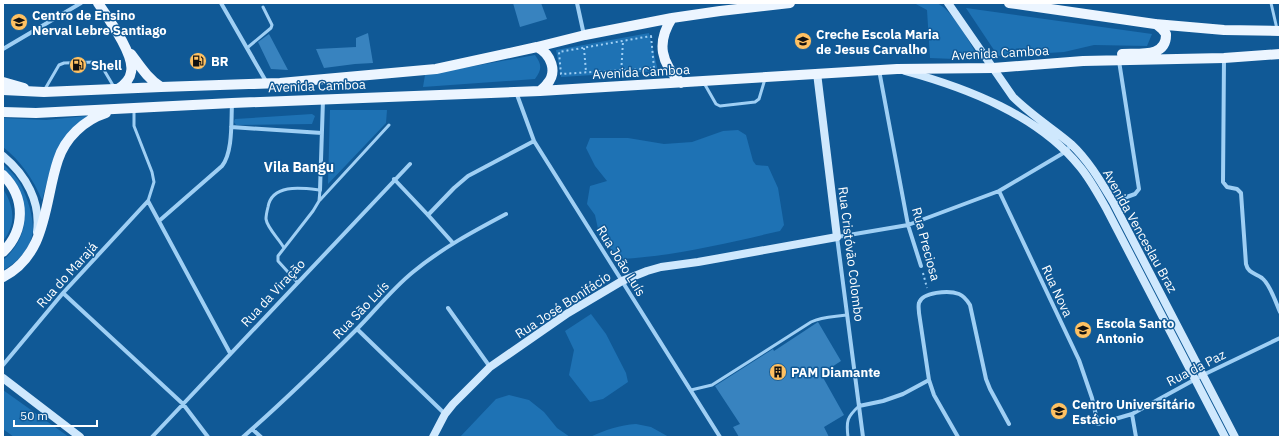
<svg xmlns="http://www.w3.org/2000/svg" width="1283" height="440" font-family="'IBM Plex Sans',sans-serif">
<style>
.green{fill:#1e72b4}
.building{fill:#3883bf}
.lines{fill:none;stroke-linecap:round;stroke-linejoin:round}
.path{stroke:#9fcff4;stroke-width:2;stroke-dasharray:2 3;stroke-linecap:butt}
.lane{stroke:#9fcff4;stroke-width:3}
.street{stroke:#9fcff4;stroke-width:4}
.secondary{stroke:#cfe8fd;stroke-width:8}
.primary{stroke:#ecf5ff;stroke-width:10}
.labels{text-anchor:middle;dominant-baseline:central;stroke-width:3;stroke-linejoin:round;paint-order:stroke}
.poi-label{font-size:13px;font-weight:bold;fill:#fff;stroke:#105996;text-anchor:start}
.street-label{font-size:13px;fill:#fff;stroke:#105996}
.neighbourhood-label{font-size:14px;font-weight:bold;fill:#fff;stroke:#105996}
</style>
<rect width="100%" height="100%" fill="#105996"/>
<path class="green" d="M914,3c6,0 15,-2 22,0 16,5 35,42 44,57l-50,-2 -3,-48z
M966,8l186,26 -5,12 -53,-1 -30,7 -66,4z
M649,33l9,38 -97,6 -5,-27z
M535,55c7,10 7,14 0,24l-112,8 2,-12z
M330,110h57l-1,13 -58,61z
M312,114l3,2 -3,8 -76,1 -2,-3 1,-3z
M87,116l-33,41 -12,43c-9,-21 -21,-39 -39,-53v-29l43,2z
M738,130l8,5 7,26 3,4 12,1 10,22 6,37 -4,6c-53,12 -105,25 -159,28l-21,-21 -5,-23 -8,-11 3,-18 17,-5 -12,-15 -9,-18 4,-10h38l36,6 28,-2 31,-11z
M3,164c5,5 11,10 15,16 8,13 18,40 14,56 -3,14 -16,28 -29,34v-10c14,-11 24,-30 21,-49 -1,-8 -14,-30 -18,-39l-3,-3z
M3,189c11,17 14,35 0,52z
M591,314l15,20 20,39 2,9 -25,17 -13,3 -21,-27 5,-25 -9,-19z
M3,390l66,47h-55l-11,-8z
M509,395l20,5 15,12 13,16 13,9h-110l36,-38z
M636,424l15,3 18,10h-79c15,-7 30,-12 46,-13z"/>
<path class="building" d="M513,3h28l6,16 -27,8z
M368,33l5,30 -18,1 -31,4 -8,-19 40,-2v-9z
M269,34l19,36 -17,-1 -13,-27z
M818,322l23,39 -20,13 23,41 -20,12 5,10h-90l-6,-10 7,-3 -25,-38 58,-37 1,2z"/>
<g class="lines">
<path class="path" d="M651,36l3,32 -93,6 -2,-22z
M584,48l2,24
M621,75l2,-34
M923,273l4,15"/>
<path class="lane" d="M1271,3l6,26
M247,48l24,-20 1,-3 -9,-18
M704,83l12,21 4,2 35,-4 4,-3 6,-20
M45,89l14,-24 5,-2 32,-1 5,3 13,22
M134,109v17l18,46 2,10 -6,19
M320,200l69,-75
M284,248c-4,-8 -17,-20 -18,-29 0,-3 1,-8 2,-12 4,-24 35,-19 52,-17l-1,11 -6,10 -35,45v5l19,21
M691,390l21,-5 99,-63c12,-6 23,-5 36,-7
M848,437c-2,-16 -1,-20 11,-31"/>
<path class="street" d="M221,3l46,80
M577,3l7,32
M3,49l78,-46
M1224,58l-1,124 4,5 10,2 4,4 5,71c2,9 9,9 16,14 8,6 14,25 18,34
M879,70l29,155 13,41
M516,92l18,49 186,296
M231,127l91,6
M394,179l34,36 25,28
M320,190l3,-90
M999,191l80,169 13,38 6,26 34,-10 71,-39 77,-37
M1113,202l22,-8 4,-5 -20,-128
M428,215l26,-27 14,-12 66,-35
M159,221l63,-55c11,-14 9,-44 10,-62
M63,293l120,111 25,33
M448,308l42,59
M357,329l88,85
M3,365l60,-72 85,-92 82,152
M859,406l24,-5 20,-7 26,-14
M1132,414l4,23
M252,429l9,8
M152,437l258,-273
M243,437c39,-34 76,-70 113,-107 19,-19 36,-41 57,-58 29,-24 61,-41 93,-58
M863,437l-26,-200 71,-12 91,-34 66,-39 6,-7
M958,437l-24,-42 -5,-15 -10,-67c0,-3 -1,-7 0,-10 3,-11 30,-13 40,-9 5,2 8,6 11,11l16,74 4,10 19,35"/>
<path class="secondary" d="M948,3l65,94c18,18 39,31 58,47 18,17 30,38 42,58l122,235
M905,71c62,17 133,44 175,96 10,12 18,27 26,41l119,229
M3,156c23,19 38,46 34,76
M3,378l77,59
M433,437l12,-23 8,-10 37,-37 78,-54 54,-32 25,-10 14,-4 37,-5 139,-25 -20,-164"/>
<path class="primary" d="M98,3c10,15 37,52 33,69 -1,8 -7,13 -13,17
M1009,3l146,21 69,6 56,1
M672,18c-16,25 -11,45 9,65
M537,47c14,7 21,25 10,37 -2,3 -5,5 -7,7
M131,54c9,12 17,25 30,33
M1122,54c17,-1 45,4 44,-20l-4,-5 -6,-5
M3,82l21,6
M3,90l41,2 117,-5 119,-4 156,-14 101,-22 48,-12 87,-17 48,-7 70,-8
M3,112l33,1 196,-10 308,-12 357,-22 96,-1 90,-7 141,-3 56,-4
M3,175c23,23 22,55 0,77
M3,277c45,-23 41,-76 55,-117 7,-22 26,-40 48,-47"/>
</g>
<defs>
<g id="school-disc" transform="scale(0.9)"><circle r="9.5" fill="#ffc162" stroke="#105996"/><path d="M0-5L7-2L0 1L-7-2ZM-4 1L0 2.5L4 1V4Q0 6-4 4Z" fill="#111"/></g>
<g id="fuel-disc" transform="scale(0.9)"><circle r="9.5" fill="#ffc162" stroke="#105996"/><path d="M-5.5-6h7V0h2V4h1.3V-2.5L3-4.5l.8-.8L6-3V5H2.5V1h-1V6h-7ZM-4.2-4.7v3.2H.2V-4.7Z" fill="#111"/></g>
<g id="building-disc" transform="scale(0.9)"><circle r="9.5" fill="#ffc162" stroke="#105996"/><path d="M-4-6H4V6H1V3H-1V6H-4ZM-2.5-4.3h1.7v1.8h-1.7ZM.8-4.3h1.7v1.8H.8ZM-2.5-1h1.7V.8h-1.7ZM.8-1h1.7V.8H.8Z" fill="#111"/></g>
<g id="university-disc" transform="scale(0.9)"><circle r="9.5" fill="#ffc162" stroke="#105996"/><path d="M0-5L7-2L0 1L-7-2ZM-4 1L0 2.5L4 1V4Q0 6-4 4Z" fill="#111"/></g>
</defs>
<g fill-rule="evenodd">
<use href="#school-disc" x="19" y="22"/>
<use href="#school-disc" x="803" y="41"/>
<use href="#fuel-disc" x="198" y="61"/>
<use href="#fuel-disc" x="78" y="65"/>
<use href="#school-disc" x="1083" y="330"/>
<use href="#building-disc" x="778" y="372"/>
<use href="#university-disc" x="1059" y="411"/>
</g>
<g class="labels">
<g class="poi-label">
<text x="32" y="15">Centro de Ensino<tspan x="32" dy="15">Nerval Lebre Santiago</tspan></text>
<text x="816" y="34">Creche Escola Maria<tspan x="816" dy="15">de Jesus Carvalho</tspan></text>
<text x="211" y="61">BR</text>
<text x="91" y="65">Shell</text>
<text x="1096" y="323">Escola Santo<tspan x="1096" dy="15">Antonio</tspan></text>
<text x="791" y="372">PAM Diamante</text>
<text x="1072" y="404">Centro Universitário<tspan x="1072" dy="15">Estácio</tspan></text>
</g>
<g class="street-label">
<text transform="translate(1000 53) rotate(-3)">Avenida Camboa</text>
<text transform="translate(641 72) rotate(-3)">Avenida Camboa</text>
<text transform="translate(317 86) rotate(-2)">Avenida Camboa</text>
<text transform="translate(1140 231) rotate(61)">Avenida Venceslau Braz</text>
<text transform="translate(926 244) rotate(75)">Rua Preciosa</text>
<text transform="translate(851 254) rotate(83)">Rua Cristóvão Colombo</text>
<text transform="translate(621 261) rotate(58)">Rua João Luís</text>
<text transform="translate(67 275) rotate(-48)">Rua do Marajá</text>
<text transform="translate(1057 291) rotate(65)">Rua Nova</text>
<text transform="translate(273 293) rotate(-47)">Rua da Viração</text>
<text transform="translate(563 305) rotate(-33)">Rua José Bonifácio</text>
<text transform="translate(361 310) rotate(-46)">Rua São Luís</text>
<text transform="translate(1196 368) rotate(-27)">Rua da Paz</text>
</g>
<g class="neighbourhood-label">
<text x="299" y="167">Vila Bangu</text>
</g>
</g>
<rect width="1283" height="440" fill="none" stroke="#ffffff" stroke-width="8"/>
<path d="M14 420v6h83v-6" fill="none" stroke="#ffffff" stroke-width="2"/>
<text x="20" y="420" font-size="12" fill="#ffffff" stroke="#105996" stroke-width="3" paint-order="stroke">50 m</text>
</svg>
